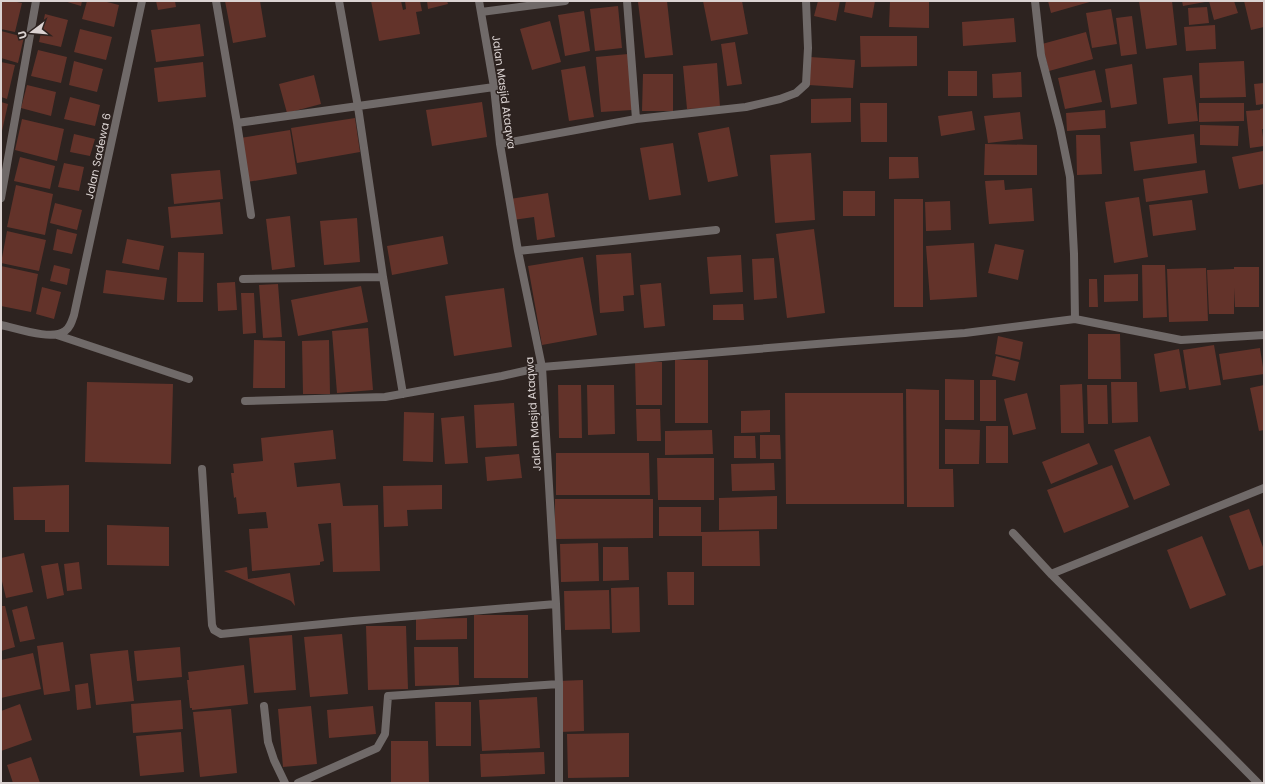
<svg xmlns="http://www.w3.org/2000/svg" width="1265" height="784" font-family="Poppins,sans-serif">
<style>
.building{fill:#63332a}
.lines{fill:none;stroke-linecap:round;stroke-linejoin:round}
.street{stroke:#706a69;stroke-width:8}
.labels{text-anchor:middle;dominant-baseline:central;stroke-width:3;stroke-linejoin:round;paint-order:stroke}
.street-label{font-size:11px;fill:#dbd3d2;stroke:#2d2320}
</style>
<rect width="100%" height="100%" fill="#2d2320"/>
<path class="building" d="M1,1h11l10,2 -7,29 -14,-3z
M64,1h18l-1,5z
M87,1h16l16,4 -5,22 -32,-8z
M156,1h19l1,6 -18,3z
M225,1h35l6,36 -33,6z
M371,1h30l2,9 3,-1 -1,-8h15l2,10 -6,1 4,22 -41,7z
M427,1h20l1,3 -20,5z
M645,1h22l6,54 -28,3 -7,-56z
M703,1h39l6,33 -37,7z
M818,1h22l-4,20 -22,-5z
M846,1h29l-3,17 -28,-6z
M890,1h39v27l-40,-1z
M1048,1h45l-42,12z
M1139,1h33l5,44 -31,4z
M1182,1h22l1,1 -22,4z
M1209,1h25l4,12 -24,7z
M1244,1h20v26l-13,3z
M618,6l4,42 -27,3 -5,-42z
M1207,7l2,16 -20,2 -1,-17z
M1111,9l6,35 -25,4 -6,-35z
M584,11l6,40 -25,5 -7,-41z
M45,14l23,6 -7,27 -22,-5z
M1132,16l5,38 -16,2 -5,-38z
M1014,18l2,24 -53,4 -1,-24z
M550,21l11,41 -29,8 -12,-41z
M200,24l4,32 -48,6 -5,-32z
M1215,25l1,24 -30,2 -2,-24z
M80,29l32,8 -6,23 -32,-8z
M1,31l23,6 -6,26 -17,-5z
M1086,32l7,27 -44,12 -7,-27z
M860,36h57v30l-56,1z
M735,42l7,42 -15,2 -6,-42z
M38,50l29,7 -6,26 -30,-7z
M628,54l4,56 -31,2 -5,-55z
M810,57l45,3 -2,28 -44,-3z
M74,61l29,8 -6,23 -28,-7z
M1244,61l2,36 -46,1 -1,-35z
M1,62l14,3 -8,34 -6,-2z
M203,62l3,35 -48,5 -4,-34z
M717,63l3,44 -33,2 -4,-43z
M1132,64l5,40 -26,4 -6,-39z
M585,66l9,51 -25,4 -8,-51z
M1095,70l7,32 -37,7 -7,-31z
M948,71h29v25h-29z
M1021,72l1,25 -29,1 -1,-24z
M643,74h30v37h-31z
M314,75l7,29 -34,9 -8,-29z
M1192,75l6,46 -30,3 -5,-46z
M1264,83v21l-8,1 -2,-21z
M27,85l29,7 -5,24 -30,-8z
M70,97l30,8 -5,21 -31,-7z
M851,98v24l-40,1v-24z
M1,102l7,2 -6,27h-1z
M482,102l5,35 -55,9 -6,-36z
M860,103h27v39h-26z
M1199,103h45v18l-45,1z
M1264,108v21h-2l2,17 -14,2 -4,-37 14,-1v-1z
M1105,110l1,18 -39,3 -1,-18z
M972,111l3,19 -34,6 -3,-20z
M1020,112l3,27 -35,4 -4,-27z
M355,118l5,34 -63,11 -6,-35z
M22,119l42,10 -7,32 -42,-11z
M1200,125l39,1 -1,20 -38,-1z
M729,127l9,49 -30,6 -10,-49z
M290,130l7,44 -50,8 -7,-44z
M74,134l21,5 -5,17 -20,-4z
M1194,134l3,29 -63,8 -4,-29z
M1076,135h24l2,39 -25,1z
M673,143l8,52 -32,5 -9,-52z
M985,144l52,1v30h-53z
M1263,151l1,33 -25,5 -7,-32z
M811,153l4,67 -40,3 -5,-68z
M20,157l35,9 -5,23 -36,-8z
M889,157h29l1,21 -30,1z
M64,163l20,4 -5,24 -21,-4z
M220,170l3,29 -49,5 -3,-30z
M1205,170l3,23 -62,9 -3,-23z
M1004,180l1,10 27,-2 2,33 -45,3 -4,-43z
M16,185l37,9 -8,41 -38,-8z
M843,191h32v25h-32z
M548,193l7,44 -18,3 -3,-23 -21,3 -3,-21z
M1139,197l9,60 -34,6 -9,-61z
M894,199h29v108h-29z
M1192,200l4,30 -43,6 -4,-31z
M950,201l1,29 -25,1 -1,-29z
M220,202l3,32 -52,4 -3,-31z
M55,203l27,7 -5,20 -27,-7z
M290,216l5,51 -23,3 -6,-51z
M357,218l3,44 -36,3 -4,-44z
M57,229l20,5 -5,20 -19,-4z
M814,229l11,84 -38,5 -11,-84z
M7,231l39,9 -7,31 -38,-8z
M443,236l5,28 -56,11 -5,-29z
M127,239l37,7 -5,24 -37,-7z
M974,243l3,54 -47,3 -4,-54z
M995,244l29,6 -6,30 -30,-7z
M178,252l26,1 -1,49h-26z
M631,253l3,42 -11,1 1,15 -24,2 -4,-58z
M741,255l2,37 -33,2 -3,-37z
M583,257l14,78 -55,10 -14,-79z
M774,258l3,40 -23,2 -2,-41z
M54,265l16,4 -3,16 -17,-4z
M1142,265h23l2,52 -24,1z
M1,266l37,8 -7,38 -30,-6z
M1234,267h25v40h-24l-1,-19v26h-25l-2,-44 27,-1z
M1206,268l2,53 -39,1 -2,-53z
M106,270l61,8 -3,22 -61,-7z
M1138,274v27l-34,1v-27z
M1089,279h8l1,28h-9z
M235,282l2,28 -19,1 -1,-28z
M661,283l4,43 -21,2 -4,-43z
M278,284l4,53 -19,1 -4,-53z
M361,286l7,36 -70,14 -7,-36z
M42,287l19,5 -7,27 -18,-5z
M504,288l8,59 -58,9 -9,-60z
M241,293h13l2,40 -13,1z
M743,304l1,16h-31v-15z
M368,328l5,62 -36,3 -5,-62z
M1088,334h32l1,45h-33z
M998,336l25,6 -3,18 -25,-6z
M254,340l31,1v47h-32z
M329,340l1,54h-27l-1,-53z
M1214,345l7,40 -32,5 -6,-40z
M1260,348l4,26 -41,6 -4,-26z
M1179,349l7,39 -26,4 -6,-38z
M996,356l23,6 -4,19 -23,-5z
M675,360h33v63h-33z
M635,362h27v43h-26z
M945,379l29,1v40h-29z
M980,380h16v41h-16z
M87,382l86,2 -2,80 -86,-2z
M1111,382h26l1,40 -26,1z
M1082,384l2,49h-23l-1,-48z
M558,385h23l1,53h-23z
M587,385h27l1,49 -27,1z
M1087,385h20l1,39h-20z
M1264,385v45l-5,1 -9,-43z
M906,389l33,1v79h14l1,38h-47z
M785,393h118l1,111h-118z
M1027,393l9,36 -23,6 -9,-36z
M514,403l3,43 -41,2 -2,-43z
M636,409h24l1,32h-24z
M770,410v22l-29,1v-22z
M404,412l30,1 -1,49 -30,-1z
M464,416l4,47 -23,1 -4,-46z
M986,426h22v37h-22z
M945,429l35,1 -1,34h-34z
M333,430l3,29 -42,4 3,24 43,-4 3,23 35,-1 2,66 -47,1 -2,-49 -13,1 6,37 -4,1v3l-68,6 -3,-42 19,-1 -2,-16 -28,2 -2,-17 -2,1 -3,-25h3l-1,-9 30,-3 -2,-23z
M712,430l1,24 -48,1v-24z
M760,435h20l1,24h-21z
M734,436h21l1,22h-22z
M1150,436l20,49 -36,15 -20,-50z
M1089,443l9,21 -47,20 -9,-22z
M556,453h93l1,42h-94z
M519,454l3,24 -35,3 -2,-24z
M657,458h57v42h-56z
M774,463l1,27 -43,1 -1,-27z
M1112,465l17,42 -65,26 -17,-43z
M69,485v47h-24v-12h-31l-1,-33z
M442,485v24l-35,1 1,16 -24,1 -1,-41z
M777,496v33l-58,1v-32z
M555,499h98v39l-98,1z
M659,507h42v25l58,-1 1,35h-58v-30h-43z
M1249,509l15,41v15l-15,5 -20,-54z
M107,525l62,2v39l-62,-1z
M1202,536l24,59 -36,14 -23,-59z
M598,543l1,38 -38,1 -1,-38z
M603,547h25l1,33 -26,1z
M24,553l9,39 -27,6 -5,-21v-19z
M79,562l3,27 -15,2 -3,-27z
M58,563l6,32 -17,4 -6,-33z
M247,567l1,12 42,-6 5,33 -4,-5 -67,-30z
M667,572h27v33h-26z
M639,587l1,45 -28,1 -1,-45z
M609,590l1,39 -45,1 -1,-39z
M1,606h4l10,41 -14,4z
M27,606l8,33 -15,3 -8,-32z
M474,615h54v63h-54z
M467,618v21l-51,1v-21z
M366,626h40l2,63 -40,1z
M342,634l6,60 -38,3 -6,-60z
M292,635l4,55 -42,3 -5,-55z
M63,642l7,49 -26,4 -7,-49z
M180,647l2,30 -45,4 -3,-30z
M414,647h44l1,38 -44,1z
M128,650l6,51 -38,4 -6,-51z
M33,653l8,36 -40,9v-38z
M244,665l4,39 -56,6v-2h-2l-3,-28h2l-1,-8z
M583,680l1,51 -24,1 -1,-51z
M88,683l3,25 -14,2 -2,-25z
M537,697l3,51 -58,3 -3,-51z
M181,700l2,29 -50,4 -2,-29z
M435,702h36v44h-35z
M20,704l12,36 -31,11v-40z
M311,706l6,58 -34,3 -5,-58z
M373,706l3,28 -47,4 -2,-28z
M231,709l6,64 -37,4 -7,-65z
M181,732l3,40 -44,4 -4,-40z
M629,733v44l-61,1 -1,-44z
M391,741h37l1,42h-38z
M544,752l1,22 -64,3 -1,-23z
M31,757l9,26h-27l-6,-18z"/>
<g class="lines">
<path class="street" d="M216,1l21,122 257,-36
M339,1l19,106 25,170 20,117
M479,1l15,86 6,57 18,107 24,116 14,237 3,80v99
M627,1l9,118
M1035,1l6,54 19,73 10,49 4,77 1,65
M481,12l84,-11
M237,123l14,92
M500,144l136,-25 110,-12 34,-8 16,-6 10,-9 2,-36 -2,-47
M1,198l35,-197
M518,251l198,-21
M243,279l140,-2
M1,325c15,3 51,16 64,6 5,-3 7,-10 9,-16l68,-314
M57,335l132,44
M245,401l140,-4 117,-21 40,-9 299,-25 124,-9 110,-14 106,21 83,-5
M202,469l10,156 2,5 7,4 132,-13 203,-17
M1013,533l38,41 207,209
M1051,574l213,-86
M264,706l4,36 6,18 11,23
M298,783l79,-35 8,-14 3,-38 171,-12"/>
</g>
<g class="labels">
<g class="street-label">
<text transform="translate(504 92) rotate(82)">Jalan Masjid Ataqwa</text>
<text transform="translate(98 156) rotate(-78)">Jalan Sadewa 6</text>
<text transform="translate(533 414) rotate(-94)">Jalan Masjid Ataqwa</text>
</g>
</g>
<rect width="1265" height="784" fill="none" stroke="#dbd3d2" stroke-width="4"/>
<g transform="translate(32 32) rotate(254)" stroke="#2d2320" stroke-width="3" paint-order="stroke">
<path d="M0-3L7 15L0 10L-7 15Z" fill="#dbd3d2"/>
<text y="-6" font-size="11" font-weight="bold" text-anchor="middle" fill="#dbd3d2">U</text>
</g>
</svg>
